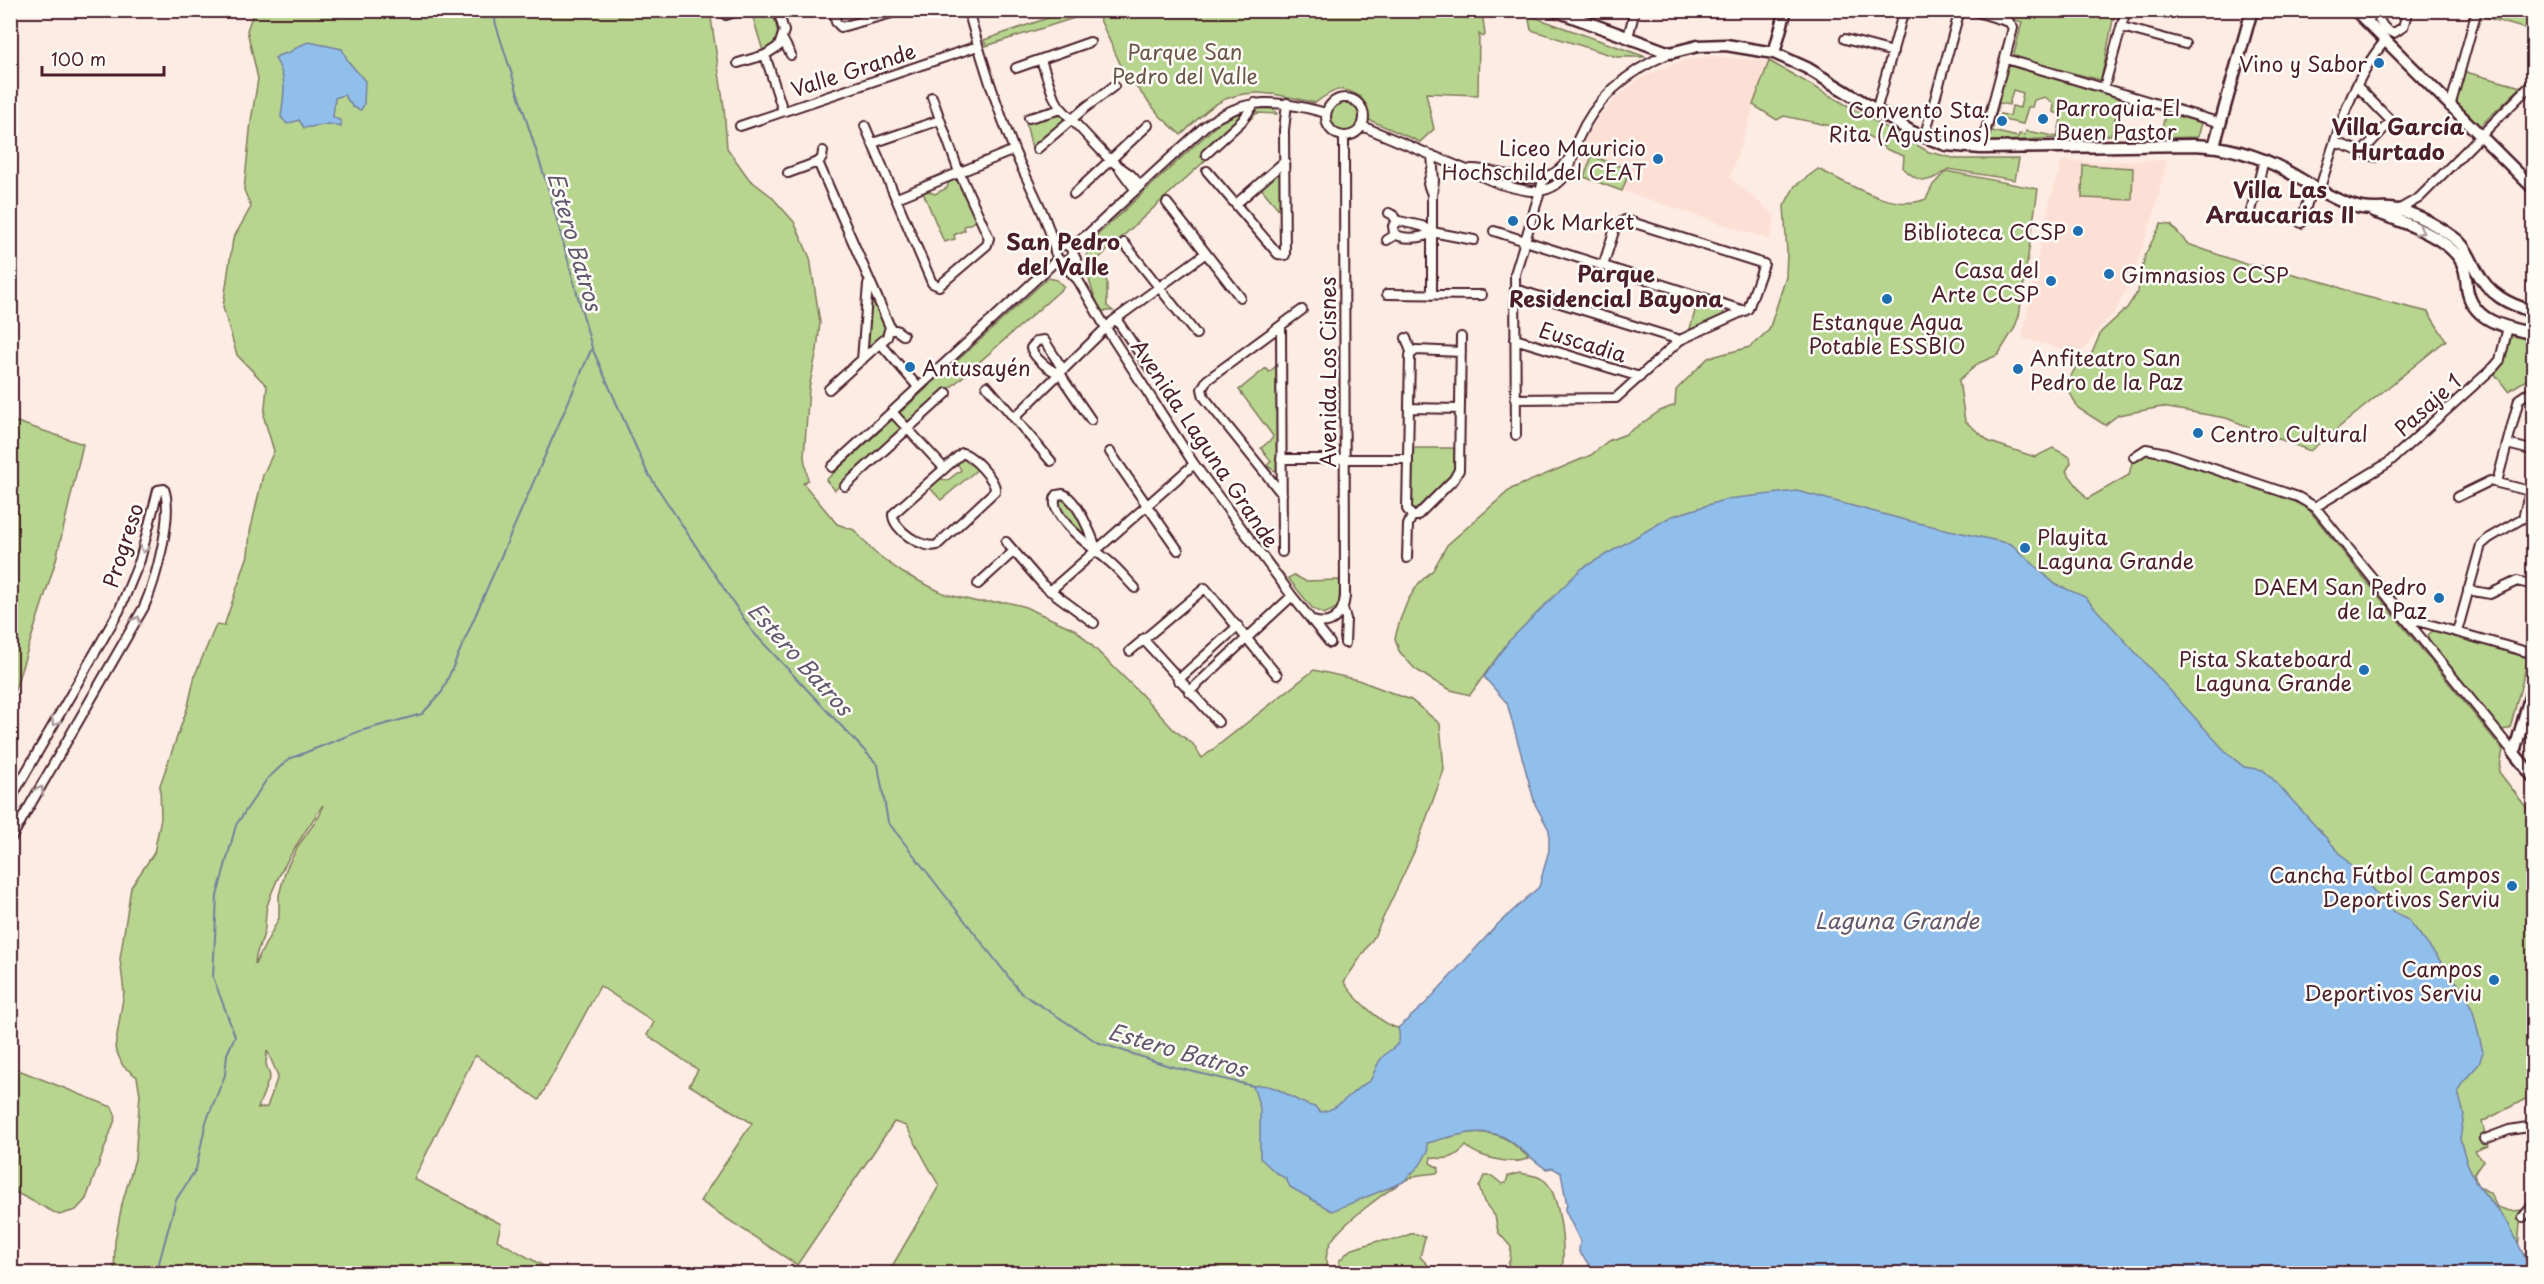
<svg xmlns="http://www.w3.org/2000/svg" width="2544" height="1284" font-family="'Playpen Sans',sans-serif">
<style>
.built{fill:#fde0d5}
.green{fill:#b7d58e;stroke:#807a5c;stroke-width:1.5;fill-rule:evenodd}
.water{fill:#91bfeb;stroke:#757f9e;stroke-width:1.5}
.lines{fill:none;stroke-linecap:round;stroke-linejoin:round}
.stream{stroke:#757f9e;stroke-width:2}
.street-casing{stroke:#4a1f2b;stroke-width:12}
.secondary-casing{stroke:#4a1f2b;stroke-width:15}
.street{stroke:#fdfcf7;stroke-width:8}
.secondary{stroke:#fdfcf7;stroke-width:10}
.oneway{stroke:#ac999b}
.poi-dot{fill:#1f6fb2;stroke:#fdfcf7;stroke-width:2}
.labels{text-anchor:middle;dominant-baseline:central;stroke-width:5;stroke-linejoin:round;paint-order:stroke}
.park-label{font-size:21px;fill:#6b5649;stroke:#fdfcf7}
.poi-label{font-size:21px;fill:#4a1f2b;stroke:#fdfcf7;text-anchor:end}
.street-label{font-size:21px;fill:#4a1f2b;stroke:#fdfcf7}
.neighbourhood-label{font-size:22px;font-weight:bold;fill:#4a1f2b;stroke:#fdfcf7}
.water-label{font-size:22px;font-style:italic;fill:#63576e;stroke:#fdfcf7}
</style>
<rect width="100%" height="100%" fill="#fdece3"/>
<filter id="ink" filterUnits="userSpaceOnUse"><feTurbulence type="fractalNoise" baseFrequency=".0167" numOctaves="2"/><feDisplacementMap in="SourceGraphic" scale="12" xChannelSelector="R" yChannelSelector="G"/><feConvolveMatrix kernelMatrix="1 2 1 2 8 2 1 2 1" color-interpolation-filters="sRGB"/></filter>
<g filter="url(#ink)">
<path class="built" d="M1711,56l58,5 -39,116 45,39 -5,24 -198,-66 15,-39 14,-21 17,-18 20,-16 22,-11 25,-9z
M2062,160l16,2 89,-2 -13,54 -24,69 -17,32 -12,11 -18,26 -14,-1 -47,-13 25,-127z"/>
<path class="green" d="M1071,10l18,1 1,2 -104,33 -2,-6z
M1989,10h106l19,5 -13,65 -88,-22 9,-36 -33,-9z
M254,11h456l14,96 3,41 22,31 22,17 23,26 16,36 10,65 -3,27 -8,38 -5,69 4,23 -5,3 34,41 17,6 20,22 29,21 42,21 33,8h28l17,4 53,24 65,64 32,35 20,15 9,14 112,-88 44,10 53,20 29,24 4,46 -29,80 -41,87 -30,45c8,14 38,43 54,46l1,3 147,-143 5,-52 -43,-194 -38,53 -19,-5 -19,-10 -17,-11 -16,-18 -4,-13 5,-18 8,-20 11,-17 14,-13 14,-25 64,-56 80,-34 17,-14 18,-7 34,-23 15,-6 1,-15 32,-32 42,-11 19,-17 17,-53 1,-25 -3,-46 11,-20 23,-17c30,14 75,44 108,30l7,-14 13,-14 92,18 -19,127 -5,13 -16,26 -19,8 -20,17 6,41 25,21 45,15 18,-9 17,9 1,6 -5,8 21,28 42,-24 5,-21 4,-4 145,44 22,11 198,245 -4,22 34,44v279l-51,27 6,24 -13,5 8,10 -9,13 3,11 13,8 7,14 13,4 14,-1 -4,13 -2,27 15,10v13h-942l8,-10 -32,-89 -92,-58 -27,22c16,-7 43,-8 58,1 8,4 16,13 23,19 -15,8 -50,0 -63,-12 -11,12 -19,15 -35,11l-1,6 9,5 -1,5c-8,1 -16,1 -23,3 -20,7 -79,51 -86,70 -4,10 -3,18 -2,27h-439l51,-87 -33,-60 -12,-4 -97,143 -97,-64 52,-78 -63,-38 9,-15 -51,-35 7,-13 -54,-36 -61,114 -64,-45 -61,124 87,45 -4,16 59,33 -442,1 1,-33 7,-37 13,-45 5,-65 -3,-17 -14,-11 -8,-18 9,-56 -4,-33 11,-72 23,-34 7,-35 -1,-33 28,-79 7,-31 21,-50 8,1 24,-71 2,-23 13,-57 11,-24 -10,-33 3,-32 -30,-31 -14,-48 10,-68 18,-32 -7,-17 7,-69 7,-42 -11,-49zM323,805l-3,10 -22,31 -12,23 -7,26v23l-24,46c0,-12 6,-19 9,-31 2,-8 1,-18 3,-27 11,-36 35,-70 56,-101zM267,1050l11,26 -11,31 -9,1 12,-32 -4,-12z
M751,11h21c5,19 13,30 -9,40z
M1096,11h386l3,24 -2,2 -4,-3 -1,61 -52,-2 8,36 -14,13 -53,-23 -6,-22c-21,-13 -28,-7 -46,6 -33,-8 -68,-18 -99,1 -13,8 -24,21 -35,31l-21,-19 -36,-44z
M2479,11h35l19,5v15l-55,-16z
M1528,15l118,42h-29l-86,-27z
M1769,61l160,91 28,7h62l-4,21 -67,-11c-20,14 -26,17 -45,-1l1,-12 -16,-6 -24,-17 -80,-17 -7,4 -24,-15z
M2006,65l115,30 -10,40 -126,7zM2013,90l10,3 -3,15 -8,-2 -2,10 -10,-2 -1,5 24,5 5,-17h4l2,-7 11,-3 9,7 -1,8 9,3 -5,22c-11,-3 -20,-4 -31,-6l-1,4 -6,-1 -1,3 -26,-6 7,-28 10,2z
M2462,71l59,16 -42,40 -25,-24z
M1329 117a15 15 0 1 1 30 0a15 15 0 1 1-30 0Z
M1250,108l23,1 4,5 -20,-1 -160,147 10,22v24l6,5h-12c-9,-19 -22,-51 -10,-70l129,-119z
M2166,113l36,10 -4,14 -39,1z
M1060,114l4,2 -2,7 -30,26 -6,-26z
M1592,156l38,14 -8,21 -38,-14z
M2083,165l50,3 -1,32 -50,-2z
M1280,170l1,42 -21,-25z
M954,179l6,3 17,39 -13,5 1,4 -11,5 1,4 -11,3 -21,-50 5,-1 7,3 12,-6 2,-6z
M2161,224l10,1 17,19 57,20 18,2 68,18 24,10 73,18 18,28 -136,111 -84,-33 -64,-11 -44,8 -13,10 -27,-17 -12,-23 11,-20 15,-12 9,-21 26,-24 11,-17 7,-36z
M1048,278l9,2 7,7 -229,203 -9,-10z
M870,294l16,36 -5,8 -12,9 -3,-3z
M1698,301l25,8 1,10 -35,13z
M2512,334l21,5v37l-25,15 -14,-18 7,-10z
M1276,366l2,103 -3,2 -8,-5 4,-5 -10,-13 11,-9 1,-3 -34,-46 27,-22 3,4z
M11,420l72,24 -27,116 -45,142z
M1413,448h41v24l-42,41z
M963,458h6l9,11 -37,31 -12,-13 11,-8 8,1 13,-10 -4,-7z
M1064,497l11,13 12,24 -5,3 -25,-29 1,-10z
M1294,575l11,6 35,-1 -1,27 -15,7 -11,-5 -25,-31z
M2435,629l92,27 1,4 -18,68 -6,2 -6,-3 -69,-86 -1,-6z
M11,1067l101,40 4,10 -30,82 -10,11 -17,5 -48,-25z
M1520,1173c9,2 19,2 26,9 14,14 21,74 15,91h-56l5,-14 1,-12 -13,-15 -3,-16 -11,-14 -5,-15 5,-11h8l10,8 4,-1 2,-7z
M1413,1233l12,4 -5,20 16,16h-97v-12l11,-11 28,-9 17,-1z"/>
<path class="water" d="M309,42l33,7 6,12 17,20 -1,23 -3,6 -8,-3 -9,-12 -9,3 -2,19 8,4v6l-12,-3 -25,4 -5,-8 -12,4 -6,-7c3,-26 7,-35 -6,-59 5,-5 9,-3 15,-6 6,-4 11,-8 19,-10z
M1797,491l108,29 106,24 44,40 30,13 142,156 17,14 19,3 10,9 119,132 16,8 56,73 9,20 10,40 -4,12 -17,19 -4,8 6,24 -4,24 6,21 10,23 33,41 23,49h-944l1,-9 -10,-12 1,-11 -15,-31 2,-5 -6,-32 -8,-5 -7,1c-13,-9 -25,-20 -37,-29 -24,-16 -58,-3 -82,3l1,8 -8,14 -17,17 -71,29 -42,-24 -4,-8 -11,-7 -15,-14v-50l-7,-22c25,-5 40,17 62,21l5,5c20,-1 31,-23 50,-31 4,-7 6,-16 11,-22 9,-13 23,-10 17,-31l28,-25 72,-79 41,-37 10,-37v-20l-14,-26 -28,-101 -23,-26 24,-35 73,-73 89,-52 57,-18z"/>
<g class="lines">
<path class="stream" d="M493,10l3,15 53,166 43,157 55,124 105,159 126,134 10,57 133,171 76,49 72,24 84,20
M160,1274l-1,-11 17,-63 20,-31 10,-47 19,-47 2,-21 8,-18 -22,-59 4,-81 19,-71 31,-46 22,-20 71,-28 62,-17 20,-22 149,-342"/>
<g class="street-casing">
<path id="street" d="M834,10l2,12 5,5 62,-17
M968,10c13,48 28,94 46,140 14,34 34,66 41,102
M1971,10l38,12 4,6 -32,120
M2380,10l-2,5c2,9 7,16 16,18l9,-6 5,-17
M2524,10l10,3
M726,15l14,-5
M2368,24l4,-14
M2122,27l63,17
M1628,37l7,-27
M1845,39l48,13
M783,40l8,15
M765,55l18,56
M2006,59l215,64
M1041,60l12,35 6,11 51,54 21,15 9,10
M738,63l27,-8 14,-9 5,-15 -6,-21
M1016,68l74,-26
M2357,86l34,35 -29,31
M2104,88l20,-71 -2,-5 -5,-2
M1326 117a19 19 0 1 1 38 0a19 19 0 1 1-38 0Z
M2450,107l27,-97
M1876,111l28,-101
M1029,118l33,-9
M740,126l238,-80
M865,126l67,157 7,3 48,-41 2,-7 -30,-66 -27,-75
M1362,126l138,58c18,5 40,13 57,0 15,-11 15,-30 21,-45 18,-42 52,-69 92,-86
M1924,138l36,-128
M2335,142l40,15
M873,143l67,-23
M1037,149l48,-41 29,-22
M1206,154l36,-33 13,-18
M1432,155l2,26 -2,14v100
M818,162l72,165 -3,10 -58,52
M1120,169l15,20
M1432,169l-4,15 4,11
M1471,169c37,0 73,28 99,-12
M1207,171l71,83 7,1 -1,-125 3,-27
M788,173l30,-11 4,-4 1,-7
M2319,191c16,-50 31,-109 66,-150
M1074,194l74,-69
M897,198l117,-48
M1167,203l73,94
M1236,204l49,-43
M2398,210l21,-12 115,-116
M2251,211l13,-51
M1389,213l4,2 4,7
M2301,223l11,-36
M1494,231l251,80
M1432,232c-9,7 -30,8 -38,1l-1,-7 6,-5 23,5 10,6 42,8
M1387,240l8,-5
M1124,243l72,91
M1056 253a8 8 0 1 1 16 0a8 8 0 1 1-16 0Z
M1070,247l18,-13 117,-108c41,-31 75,-26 121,-13
M1072,251l4,8 2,21
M1059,260l19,20 28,48 88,136 98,132 38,47
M1515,289l165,51
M1387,294l95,1
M1116,319l35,51
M1281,326l1,226
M890,330h6l7,5
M1406,338l5,14
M1515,339l125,38
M880,343l38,44
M862,360l6,-76
M1061,374c-11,-3 -26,-15 -30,-26l6,-7 7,-1 16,25 1,9 4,8 26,38
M987,386l64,75
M1515,399l101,-1 64,-58 68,-31 16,-45 -139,-44 -9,5 -13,41
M1409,408l51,1
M892,412l52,56
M1014,418l99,-97 93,-68
M1516,435l-1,-161 29,-96
M2507,444l20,5 7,-2
M1110,452l68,98
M962,453c10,2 35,28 33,38l-58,54c-14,5 -45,-16 -44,-31z
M2134,457l12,-8 20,4 132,44 17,10 199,246
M1281,459h127
M832,467l226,-208
M2497,482l22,-83 15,-10
M845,486l102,-93
M1282,494l-78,-97 -2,-8 5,-9 95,-70
M2457,497l33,-16 44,11
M2315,507l73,-44 106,-96 6,-7 8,-33
M1412,516l-5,-7 3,-154 6,-5 45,2
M1006,542l38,44 50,37
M1097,550c-5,-14 -20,-51 -34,-56l-6,1c-14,20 42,57 55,69 8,7 15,16 23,24
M1407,558l1,-33 4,-9h5l37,-37 5,-9 2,-133
M978,584l36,-33
M2468,590l22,4 27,-13 17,4
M1050,591l144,-127
M1343,609l3,10 -1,24
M2407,618l127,36
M1313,621c19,6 30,-6 32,-24l-1,-461
M2457,632l24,-87 8,-7 34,-20 7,-27
M1143,639l75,83
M1130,651l75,-63 72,87
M1178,680l60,-54
M1189,692l103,-96
M10,800l109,-189 21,-51 18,-70 6,-1c10,26 -9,93 -20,118l-134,233
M2485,1139l24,-9 25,-4
M2523,1217l11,-13"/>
</g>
<g class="secondary-casing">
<path id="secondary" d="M1554,10l116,43 28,-7 28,-1 48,8 33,15 105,64 34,13 35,3 212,-3c32,1 64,10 92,25 23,13 44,28 69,36 13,5 24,2 36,3 22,2 45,15 63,28 12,8 17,21 23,33 13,25 32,34 58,42
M2355,10l179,179
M1774,53l12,-43
M2214,146l38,-136
M2374,212c23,7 66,23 82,42 9,10 10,21 11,34 5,34 39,39 67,46
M2534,683l-20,70 20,25"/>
</g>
<use href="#street" class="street"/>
<use href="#secondary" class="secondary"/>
</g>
<defs><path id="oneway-chevron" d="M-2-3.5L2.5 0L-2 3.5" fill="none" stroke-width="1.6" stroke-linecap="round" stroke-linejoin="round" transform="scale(1.5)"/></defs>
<g class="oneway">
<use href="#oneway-chevron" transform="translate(2420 231) rotate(27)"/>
<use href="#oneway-chevron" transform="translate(144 549) rotate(107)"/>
<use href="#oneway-chevron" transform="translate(137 620) rotate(-62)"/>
<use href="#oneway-chevron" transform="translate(55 722) rotate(120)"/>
<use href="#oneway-chevron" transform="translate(40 790) rotate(-60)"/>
</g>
</g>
<g class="poi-dot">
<circle cx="2379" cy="63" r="6"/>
<circle cx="2043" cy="119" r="6"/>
<circle cx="2002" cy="121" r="6"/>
<circle cx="1658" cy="159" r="6"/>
<circle cx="1513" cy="221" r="6"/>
<circle cx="2078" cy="231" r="6"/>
<circle cx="2109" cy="274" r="6"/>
<circle cx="2051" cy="281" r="6"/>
<circle cx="1887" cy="299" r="6"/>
<circle cx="910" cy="367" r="6"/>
<circle cx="2018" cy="369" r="6"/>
<circle cx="2198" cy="433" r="6"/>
<circle cx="2025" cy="548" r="6"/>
<circle cx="2439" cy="598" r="6"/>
<circle cx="2364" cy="670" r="6"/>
<circle cx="2512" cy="886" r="6"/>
<circle cx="2494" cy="980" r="6"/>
</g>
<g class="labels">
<g class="park-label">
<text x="1185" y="51">Parque San<tspan x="1185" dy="24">Pedro del Valle</tspan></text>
</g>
<g class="poi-label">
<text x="2367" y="63">Vino y Sabor</text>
<text x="2055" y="107" text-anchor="start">Parroquia El<tspan x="2055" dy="24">Buen Pastor</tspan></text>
<text x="1990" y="109">Convento Sta.<tspan x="1990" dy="24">Rita (Agustinos)</tspan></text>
<text x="1646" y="147">Liceo Mauricio<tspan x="1646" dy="24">Hochschild del CEAT</tspan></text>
<text x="1525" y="221" text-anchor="start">Ok Market</text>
<text x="2066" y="231">Biblioteca CCSP</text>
<text x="2039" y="269">Casa del<tspan x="2039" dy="24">Arte CCSP</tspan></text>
<text x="2121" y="274" text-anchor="start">Gimnasios CCSP</text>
<text x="1887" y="321" text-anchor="middle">Estanque Agua<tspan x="1887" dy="24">Potable ESSBIO</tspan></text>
<text x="2030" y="357" text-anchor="start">Anfiteatro San<tspan x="2030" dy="24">Pedro de la Paz</tspan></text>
<text x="922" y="367" text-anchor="start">Antusayén</text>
<text x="2210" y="433" text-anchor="start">Centro Cultural</text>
<text x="2037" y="536" text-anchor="start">Playita<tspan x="2037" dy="24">Laguna Grande</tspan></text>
<text x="2427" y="586">DAEM San Pedro<tspan x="2427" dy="24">de la Paz</tspan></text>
<text x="2352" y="658">Pista Skateboard<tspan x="2352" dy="24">Laguna Grande</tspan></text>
<text x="2500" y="874">Cancha Fútbol Campos<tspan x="2500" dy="24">Deportivos Serviu</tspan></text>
<text x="2482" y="968">Campos<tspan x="2482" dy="24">Deportivos Serviu</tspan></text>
</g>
<g class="street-label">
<text transform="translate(853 69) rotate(-18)">Valle Grande</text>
<text transform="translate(1583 341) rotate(17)">Euscadia</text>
<text transform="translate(1327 372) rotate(-90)">Avenida Los Cisnes</text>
<text transform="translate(2427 404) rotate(-42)">Pasaje 1</text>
<text transform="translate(1206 443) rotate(56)">Avenida Laguna Grande</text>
<text transform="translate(122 545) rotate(-72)">Progreso</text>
</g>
<g class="neighbourhood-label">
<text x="2398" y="125">Villa García<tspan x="2398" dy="25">Hurtado</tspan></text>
<text x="2280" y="188">Villa Las<tspan x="2280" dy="25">Araucarias II</tspan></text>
<text x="1063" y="240">San Pedro<tspan x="1063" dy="25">del Valle</tspan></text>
<text x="1616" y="272">Parque<tspan x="1616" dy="25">Residencial Bayona</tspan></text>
</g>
<g class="water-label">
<text transform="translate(576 241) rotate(74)">Estero Batros</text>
<text transform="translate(801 658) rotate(48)">Estero Batros</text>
<text x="1897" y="919">Laguna Grande</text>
<text transform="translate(1178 1049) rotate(16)">Estero Batros</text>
</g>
</g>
<rect width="2544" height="1284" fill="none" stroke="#fdfcf7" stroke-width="36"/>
<rect x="18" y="18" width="2508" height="1248" fill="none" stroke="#4a1f2b" stroke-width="2" filter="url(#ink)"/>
<path d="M42 66v9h122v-9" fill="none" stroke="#4a1f2b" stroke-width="3"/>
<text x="51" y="66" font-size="18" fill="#4a1f2b" stroke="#fdfcf7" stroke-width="4.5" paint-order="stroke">100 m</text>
</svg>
